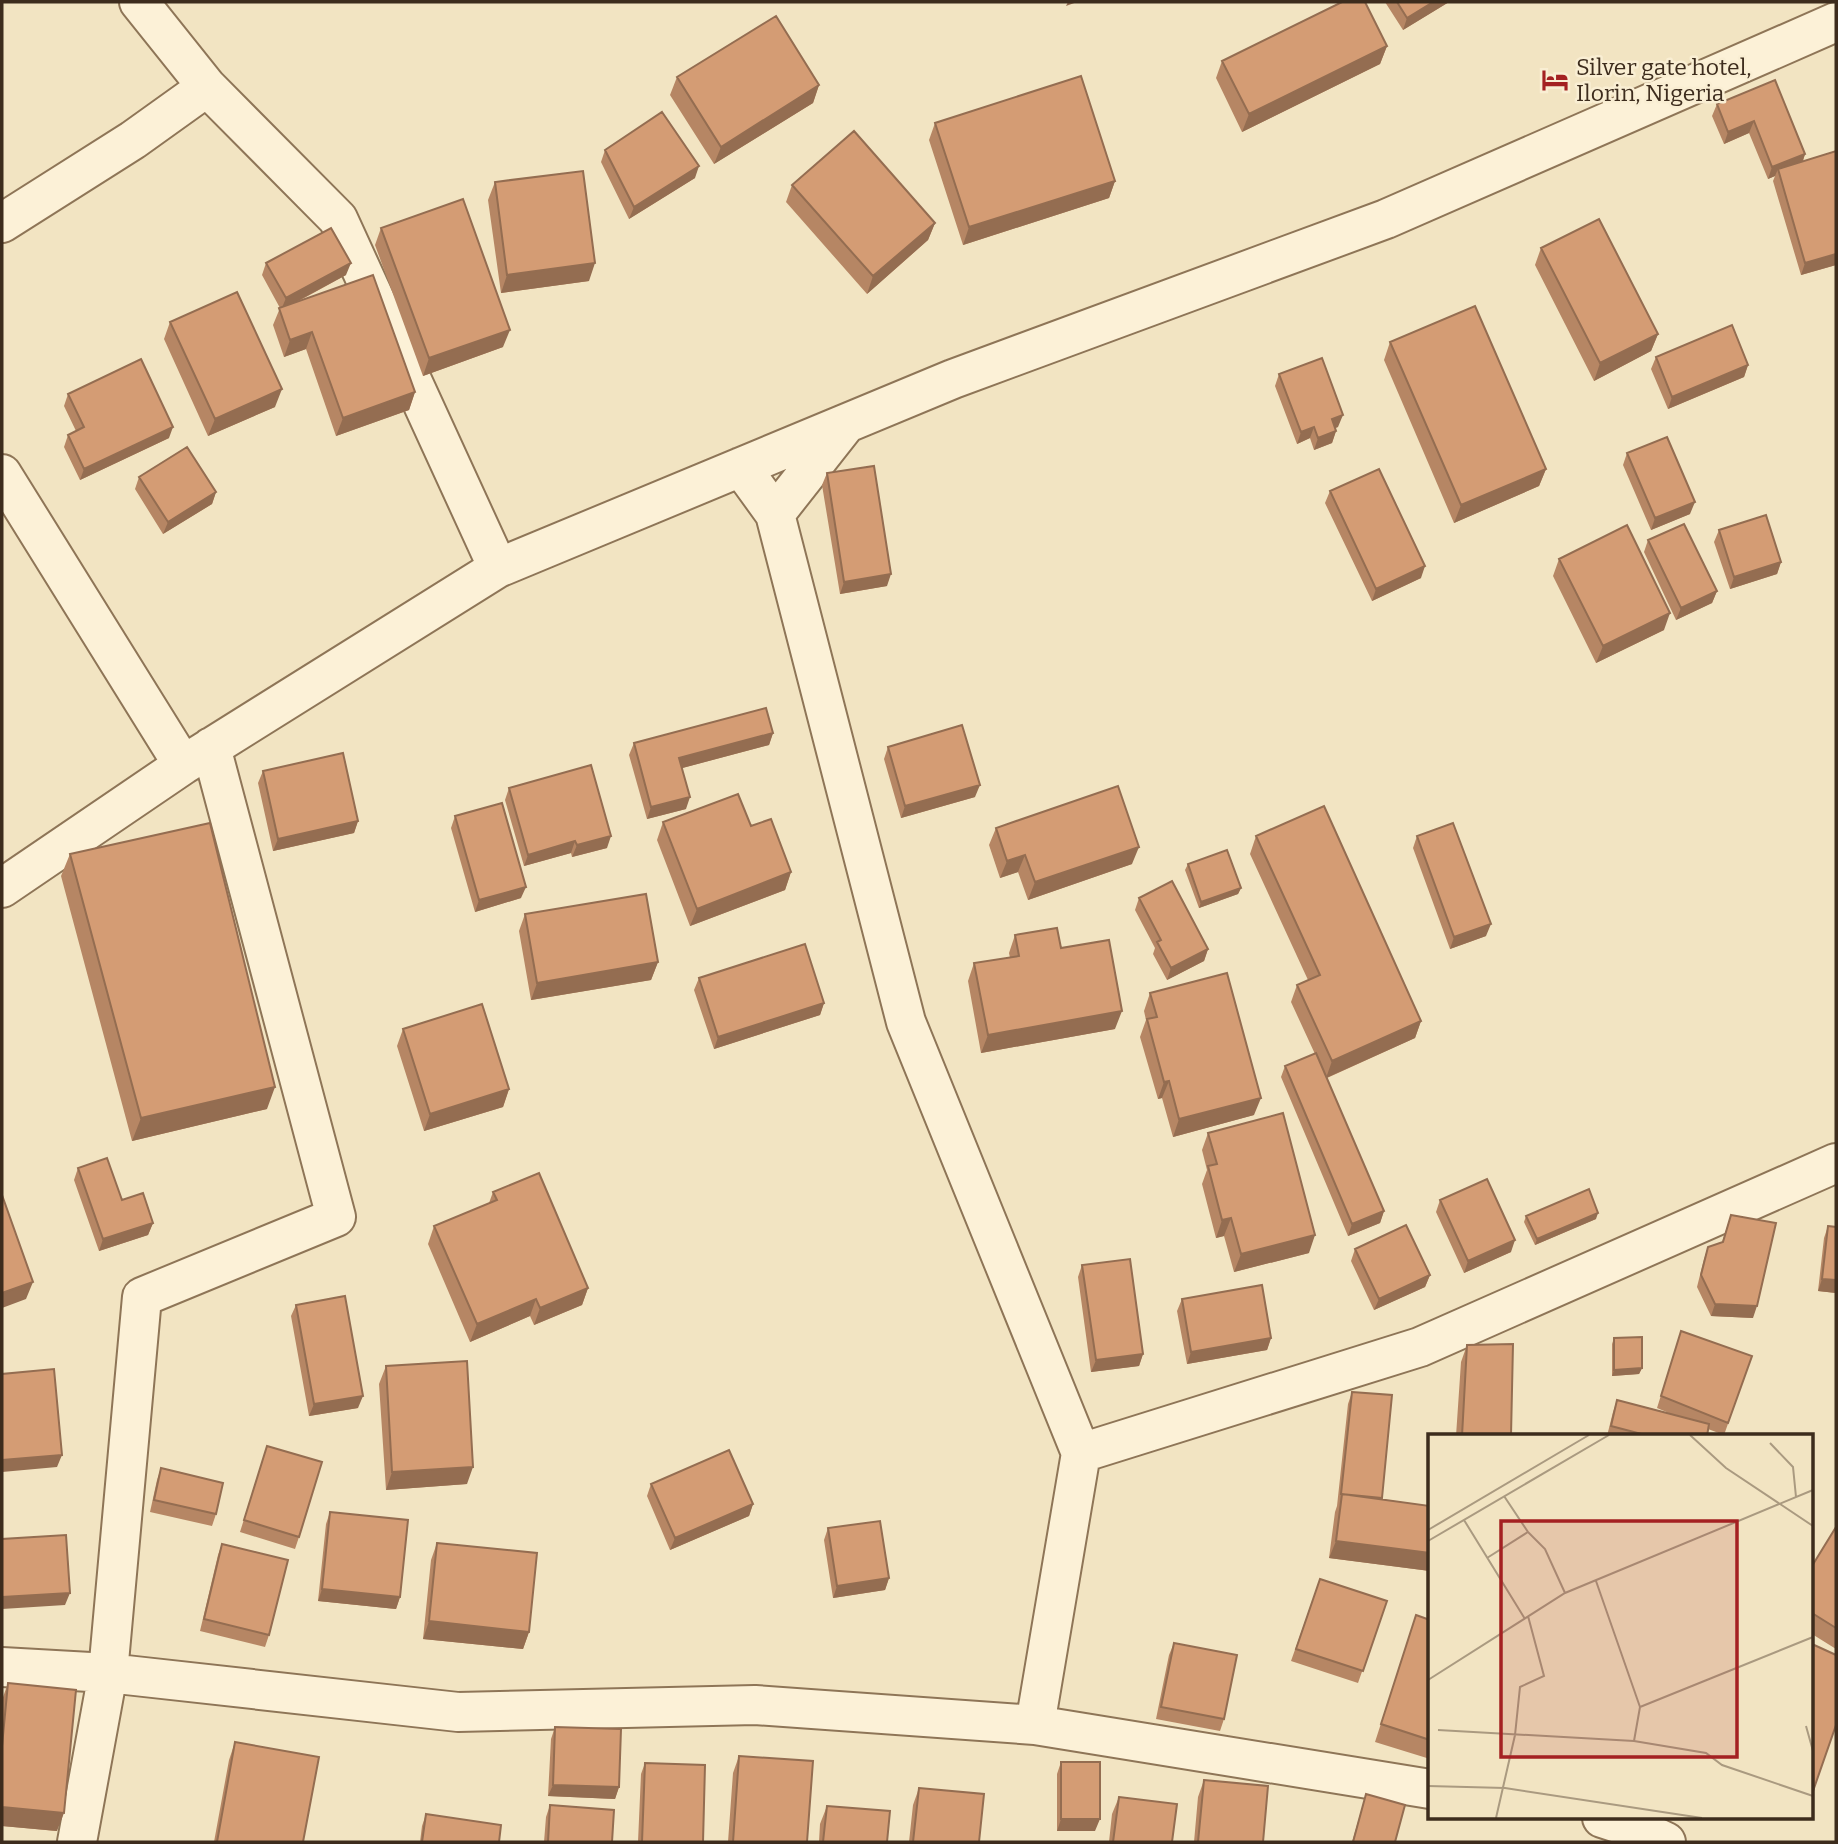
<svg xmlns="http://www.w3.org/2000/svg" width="1838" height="1844" font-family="Bitter,serif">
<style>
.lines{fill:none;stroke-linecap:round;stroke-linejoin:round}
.street-casing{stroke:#8e7557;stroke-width:42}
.street{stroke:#fcf1d7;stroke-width:38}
.wall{fill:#b68664}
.shaded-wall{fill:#946d51}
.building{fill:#d49c74;stroke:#946d51;stroke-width:2}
.labels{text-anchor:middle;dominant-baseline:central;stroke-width:5;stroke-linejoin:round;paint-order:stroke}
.poi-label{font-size:23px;fill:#3d2c1d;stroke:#f9eed3;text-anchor:start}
.inset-road{fill:none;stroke:#aa9a80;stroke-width:2}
.view{fill:#a42122;fill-opacity:0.15;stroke:#a42122;stroke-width:3.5}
.inset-edge{fill:none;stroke:#3d2c1d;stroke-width:3.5}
</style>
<rect width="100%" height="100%" fill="#f2e4c2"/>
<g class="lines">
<g class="street-casing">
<path id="street" d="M139,2l68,85
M2,223l131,-83 74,-53 131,132 160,349
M741,467l34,47 131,508 175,431 -46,272
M2,474l181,291
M775,514l70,-89
M2,888l181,-123 315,-197 455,-189 433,-160 450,-197
M1081,1453l339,-106 416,-184
M2,1667l106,6 350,39 297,-7 280,20 395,64
M1602,1818l43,14 21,10
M77,1842l31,-169 34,-376 194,-80 -125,-470"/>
</g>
<use href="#street" class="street"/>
</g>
<path class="wall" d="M1385,2h64l-46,28z
M1387,46l-7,18 -138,68 -26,-54 6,-17z
M677,77l142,8 -6,18 -99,61 -44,-69z
M1775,80l30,74 -2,7 33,-10v114l-35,10 -28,-94 2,-5 -7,3 -19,-46 -25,11 -12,-28 5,-12z
M935,123l180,58 -6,17 -146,47 -34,-105z
M605,150l90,28 -66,41 -28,-57z
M495,182l94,99 -88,12 -13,-93z
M792,185l143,38 -7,17 -61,54 -81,-92z
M381,228l122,119 -80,29 -48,-131z
M1541,248l117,86 -7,17 -57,30 -59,-116z
M266,263l80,12 -49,27 118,90 -6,18 -73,26 -30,-87 -22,8 -11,-32 7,-17 -18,-33z
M170,322l105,85 -67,29 -44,-97z
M1390,342l156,127 -7,17 -85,37 -70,-163z
M1656,357l92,8 -4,12 -76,32 -17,-40z
M1279,374l59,53 -3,1 1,3 -4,12 -18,7 -4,-12 -13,6 -22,-58z
M68,394l101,44 -89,42 -16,-33 4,-12 8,-4 -12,-25z
M1627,453l63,61 -39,16 -28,-65z
M827,473l60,113 -47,8 -18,-109z
M139,477l77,15 -4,12 -49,30 -28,-45z
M1330,491l91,87 -49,23 -47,-98z
M1719,530l62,32 -4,12 -47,15 -16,-47z
M1648,540l69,51 -5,12 -36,17 -32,-68z
M1559,559l105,71 -68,33 -43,-87z
M773,733l-4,12 -87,23 4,41 -39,10 -18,-64 5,-12z
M888,747l87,50 -74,21 -17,-59z
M263,771l95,50 -4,12 -81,18 -15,-68z
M509,788l98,60 -35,9 -1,-4 -47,13 -19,-66z
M455,816l66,82 -46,14 -24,-84z
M663,822l88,4 40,46 -6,18 -95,36 -33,-86z
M996,828l136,36 -104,36 -10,-28 -18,6 -11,-33z
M1256,836l165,185 -6,17 -88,40 57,133 -4,12 -32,13 -67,-159 4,-11 30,-12 -24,-52 6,-17 11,-5 -58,-126z
M1417,836l69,100 -36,13 -37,-101z
M70,854l197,255 -135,32 -71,-265z
M1188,864l53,24 -3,6 -39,14 -14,-38z
M1139,898l69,51 -4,12 -37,19 -14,-26 2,-6 -20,-38z
M525,914l133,48 -7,18 -120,20 -12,-69z
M1015,935l46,13 54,81 -134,24 -13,-72 6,-18 36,-5 -1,-5z
M699,978l125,25 -4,12 -106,34 -20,-59z
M1150,993l104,122 -81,22 -11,-39 -4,1 -18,-62 6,-17 -2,-9z
M403,1029l106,60 -6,18 -79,24 -27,-85z
M1208,1133l101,120 -75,19 -10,-36 -8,2 -14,-54 5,-14 -5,-20z
M78,1168l75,55 -5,12 -49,16 -25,-71z
M493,1192l95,96 -6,17 -48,20 -4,-9 -60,26 -42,-98 6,-18 55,-23z
M1440,1200l71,52 -47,21 -28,-61z
M1731,1215l22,103 -42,-2 -14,-29 7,-28 4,-12 14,-5z
M1526,1216l70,3 -61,26 -11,-23z
M1828,1226l8,67 -18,-2 6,-53z
M1355,1249l75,26 -5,12 -51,23 -23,-49z
M1082,1265l61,89 -4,12 -48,6 -13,-95z
M1182,1299l89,39 -4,12 -80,14 -10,-53z
M296,1305l62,103 -49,8 -18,-100z
M1681,1331l71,25 -28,79 -16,-6 -1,7h-100l6,-24 4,-12 52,13 -12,-5z
M1614,1338l28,30 -3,6 -27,2v-32z
M1467,1345l44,91h-55l5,-74z
M386,1366l81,118 -81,6 -7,-106z
M1352,1392l30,106 -1,1 49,7v65l-101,-13 6,-46 2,-6 11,-102z
M267,1446l32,91 -4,12 -55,-17z
M161,1468l55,46 -4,12 -62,-14 7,-32z
M651,1484l102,20 -4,12 -79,34 -23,-54z
M330,1512l70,85 -4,12 -78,-8 8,-77z
M1836,1527v122l-24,-15v-68z
M828,1528l61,50 -4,12 -52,8 -9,-58z
M437,1543l92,89 -6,17 -100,-10 8,-79z
M222,1544l47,91 -4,12 -65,-16 18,-76z
M1320,1579l67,22 -29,82 -67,-22z
M1416,1615l14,5v139l-55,-17z
M1174,1643l50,76 -4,12 -64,-12 13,-64z
M8,1683l49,148 -55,-5v-126z
M555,1727l64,60 -4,12 -67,-3 3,-57z
M235,1742l68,100h-89l15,-82z
M739,1756l68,86h-79l5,-69z
M1061,1762l34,69h-38v-57z
M645,1763l58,79h-65l3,-68z
M1204,1780l59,62h-69l4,-45z
M919,1788l60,54h-70l4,-37z
M1366,1794l29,48h-43z
M1119,1797l53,45h-63l3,-28z
M550,1805l62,37h-68l2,-25z
M827,1806l60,36h-68l1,-18z
M426,1814l73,28h-79l2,-16z"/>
<path class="shaded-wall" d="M1068,2h9l-11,4z
M1433,2h16l-46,28 4,-12z
M1387,46l-7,18 -138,68 7,-18z
M819,85l-6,18 -99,61 7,-17z
M1754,121l-5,12 -25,11 4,-12z
M1805,154l-4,12 -23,3 -3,7 -7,3 4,-12z
M699,166l-4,12 -66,41 5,-12z
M1115,181l-6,17 -146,47 6,-18z
M935,223l-7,17 -61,54 6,-18z
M1836,254v11l-35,10 4,-12z
M351,263l-5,12 -65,35 5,-12z
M595,263l-6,18 -88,12 6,-18z
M510,330l-7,17 -80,29 6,-18z
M312,332l-6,17 -22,8 6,-17z
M1658,334l-7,17 -57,30 6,-18z
M1748,365l-4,12 -76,32 4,-12z
M282,389l-7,18 -67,29 7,-17z
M415,392l-6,18 -73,26 7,-18z
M1343,415l-5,12 -11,4 5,-12z
M173,427l-4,11 -89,42 4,-11z
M1314,427l-4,11 -13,6 4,-12z
M1336,431l-4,12 -18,7 4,-12z
M1546,469l-7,17 -85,37 7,-18z
M216,492l-4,12 -49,30 5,-12z
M1695,502l-5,12 -39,16 4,-12z
M1781,562l-4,12 -47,15 4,-12z
M1425,566l-4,12 -49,23 4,-12z
M891,574l-4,12 -47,8 4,-12z
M1717,591l-5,12 -36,17 5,-12z
M1670,613l-6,17 -68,33 7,-17z
M773,733l-4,12 -94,25 4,-12z
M980,785l-5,12 -74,21 4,-12z
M690,797l-4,12 -39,10 4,-12z
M358,821l-4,12 -81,18 5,-12z
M611,836l-4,12 -35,9 5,-12z
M575,841l-4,12 -47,13 4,-11z
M1139,847l-7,17 -104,36 7,-18z
M1025,855l-7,17 -18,6 7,-17z
M791,872l-6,18 -95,36 7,-17z
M526,887l-5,11 -46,14 4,-12z
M1241,888l-3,6 -39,14 2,-6z
M1491,924l-5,12 -36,13 4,-12z
M1208,949l-4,12 -37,19 4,-12z
M658,962l-7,18 -120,20 6,-17z
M824,1003l-4,12 -106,34 4,-12z
M1122,1011l-7,18 -134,24 7,-18z
M1421,1021l-6,17 -89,40 6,-17z
M1169,1081l-7,17 -4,1 6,-17z
M275,1087l-8,22 -135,32 9,-23z
M509,1089l-6,18 -79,24 6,-17z
M1261,1098l-7,17 -81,22 6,-18z
M1384,1211l-4,12 -32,13 4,-12z
M1598,1213l-2,6 -61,26 2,-6z
M1231,1218l-7,18 -8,2 6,-18z
M153,1223l-5,12 -49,16 4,-12z
M1315,1235l-6,18 -75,19 7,-18z
M1515,1240l-4,12 -47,21 4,-12z
M1430,1275l-5,12 -51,23 5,-11z
M1822,1279l14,1v13l-18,-2z
M33,1282l-7,17 -24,9v-15z
M588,1288l-6,17 -48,20 6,-17z
M536,1299l-6,17 -60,26 7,-18z
M1715,1304l42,2 -4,12 -42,-2z
M1271,1338l-4,12 -80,14 4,-12z
M1143,1354l-4,12 -48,6 5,-12z
M1642,1368l-3,6 -27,2 2,-6z
M363,1396l-5,12 -49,8 5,-12z
M62,1455l-5,12 -55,5v-12z
M473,1467l-6,17 -81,6 6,-18z
M753,1504l-4,12 -79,34 5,-12z
M1336,1541l94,12v18l-101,-13z
M889,1578l-4,12 -52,8 4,-12z
M322,1589l78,8 -4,12 -78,-8z
M70,1593l-5,12 -63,4v-12z
M429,1621l100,11 -6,17 -100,-10z
M553,1785l66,2 -4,12 -67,-3z
M2,1807l62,6 -7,18 -55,-5z
M1061,1819h39l-5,12h-38z"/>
<path class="building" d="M1342,2h23l22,44 -138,68 -27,-53z
M1397,2h36l-26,16z
M776,16l43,69 -98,62 -44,-70z
M1081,76l34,105 -146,46 -34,-104z
M1775,80l30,74 -33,13 -18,-46 -26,11 -11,-28z
M662,112l37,54 -65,41 -29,-57z
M854,131l81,92 -62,53 -81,-91z
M1836,151v103l-31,9 -27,-94z
M583,171l12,92 -88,12 -12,-93z
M463,199l47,131 -81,28 -48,-130z
M1599,219l59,115 -58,29 -59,-115z
M331,228l20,35 -65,35 -20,-35z
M373,275l42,117 -72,26 -31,-86 -22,8 -11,-32z
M237,292l45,97 -67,30 -45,-97z
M1475,306l71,163 -85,36 -71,-163z
M1732,325l16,40 -76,32 -16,-40z
M1322,358l21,57 -11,4 4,12 -18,7 -4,-11 -13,5 -22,-58z
M141,359l32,68 -89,42 -16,-34 16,-8 -16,-33z
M1667,437l28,65 -40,16 -28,-65z
M187,447l29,45 -48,30 -29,-45z
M874,466l17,108 -47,8 -17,-109z
M1379,469l46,97 -49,23 -46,-98z
M1766,515l15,47 -47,15 -15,-47z
M1684,524l33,67 -36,17 -33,-68z
M1627,525l43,88 -67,33 -44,-87z
M766,708l7,25 -94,25 11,39 -39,10 -17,-64z
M962,725l18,60 -75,21 -17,-59z
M343,753l15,68 -80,18 -15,-68z
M591,765l20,71 -34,9 -2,-4 -47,14 -19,-67z
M1118,786l21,61 -104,35 -10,-27 -18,6 -11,-33z
M738,794l13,32 20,-7 20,53 -94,37 -34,-87z
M502,803l24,84 -47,13 -24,-84z
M1324,806l97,215 -89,40 -35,-76 23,-10 -64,-139z
M210,823l65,264 -134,31 -71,-264z
M1453,823l38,101 -37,13 -37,-101z
M1227,850l14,38 -40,14 -13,-38z
M1172,881l36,68 -37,19 -14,-26 4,-2 -22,-42z
M646,894l12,68 -121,21 -12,-69z
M1057,928l4,20 48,-8 13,71 -134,24 -14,-72 45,-7 -4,-21z
M805,944l19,59 -106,34 -19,-59z
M1227,973l34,125 -82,21 -10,-38 -5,1 -17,-63 10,-2 -7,-24z
M482,1004l27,85 -79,25 -27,-85z
M1316,1053l68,158 -32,13 -67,-158z
M1283,1113l32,122 -74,19 -10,-36 -9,2 -14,-54 9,-2 -9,-31z
M107,1158l15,42 21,-7 10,30 -50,16 -25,-71z
M539,1173l49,115 -48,20 -4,-9 -59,25 -43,-98 63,-26 -4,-8z
M1487,1179l28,61 -47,21 -28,-61z
M1589,1189l9,24 -61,26 -11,-23z
M2,1195l31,87 -31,11z
M1731,1215l45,8 -19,83 -42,-2 -14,-29 7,-28 15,-5z
M1406,1225l24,50 -51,24 -24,-50z
M1828,1226l8,1v53l-14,-1z
M1130,1259l13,95 -47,6 -14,-95z
M1262,1285l9,53 -80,14 -9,-53z
M345,1296l18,100 -49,8 -18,-99z
M1681,1331l71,25 -24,67 -67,-27z
M1642,1337v31l-28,2v-32z
M1513,1344l-2,92h-49l5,-91z
M467,1361l6,106 -81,5 -6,-106z
M54,1369l8,86 -60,5v-86z
M1352,1392l40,3 -10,103 -41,-4z
M1617,1400l92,24 -2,12h-58l-38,-10z
M267,1446l55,16 -23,75 -55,-17z
M729,1450l24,54 -78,34 -24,-54z
M161,1468l62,15 -7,31 -62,-14z
M1342,1494l88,12v47l-94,-12z
M330,1512l78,8 -8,77 -78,-8z
M880,1521l9,57 -52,8 -9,-58z
M1836,1527v101l-24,-15v-47z
M66,1535l4,58 -68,4v-58z
M437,1543l100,10 -8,79 -100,-11z
M222,1544l66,16 -19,75 -65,-16z
M1320,1579l67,22 -24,70 -67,-22z
M1416,1615l14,5v120l-49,-16z
M1174,1643l63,12 -13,64 -63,-12z
M1812,1644l24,11v70l-24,69z
M8,1683l68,7 -12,123 -62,-6v-61z
M555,1727l66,2 -2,58 -66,-2z
M235,1742l84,15 -16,85h-86z
M739,1756l74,5 -6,81h-74z
M1061,1762h39v57h-39z
M645,1763l60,2 -2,77h-61z
M1204,1780l64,6 -5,56h-65z
M919,1788l65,6 -5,48h-66z
M1366,1794l39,11 -10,37h-42z
M1119,1797l58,7 -5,38h-59z
M550,1805l64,5 -2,32h-64z
M827,1806l63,5 -3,31h-64z
M426,1814l75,11 -2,17h-77z"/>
<defs>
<g id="hotel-bare" transform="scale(2.1)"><path d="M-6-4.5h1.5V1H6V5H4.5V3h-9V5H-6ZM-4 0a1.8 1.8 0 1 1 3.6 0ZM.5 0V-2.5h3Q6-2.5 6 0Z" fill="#a42122" stroke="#f9eed3" stroke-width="2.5" paint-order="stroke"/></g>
</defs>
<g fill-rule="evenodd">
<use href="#hotel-bare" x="1555" y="80"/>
</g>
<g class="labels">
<g class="poi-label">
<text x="1576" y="67">Silver gate hotel,<tspan x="1576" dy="26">Ilorin, Nigeria</tspan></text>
</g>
</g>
<g transform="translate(1428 1434)">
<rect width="385" height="385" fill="#f2e4c2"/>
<path class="inset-road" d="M262,1l36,33 87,58M342,9l23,24 3,30M76,62l24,36M36,86l61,99M0,96l161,-95M0,107l181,-106M59,124l41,-26 17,17 20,44M168,147l44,126 -6,34M0,246l137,-87 248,-103M212,273l173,-70M378,292l7,25M10,296l196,11 72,12 16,12 91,31M0,352l77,2 197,30M68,384l19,-83 5,-48 24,-11 -16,-60"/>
<path class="view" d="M73,87h236v236h-236z"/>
<rect width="385" height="385" class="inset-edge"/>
</g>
<rect width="1838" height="1844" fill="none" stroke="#3d2c1d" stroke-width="7"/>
</svg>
